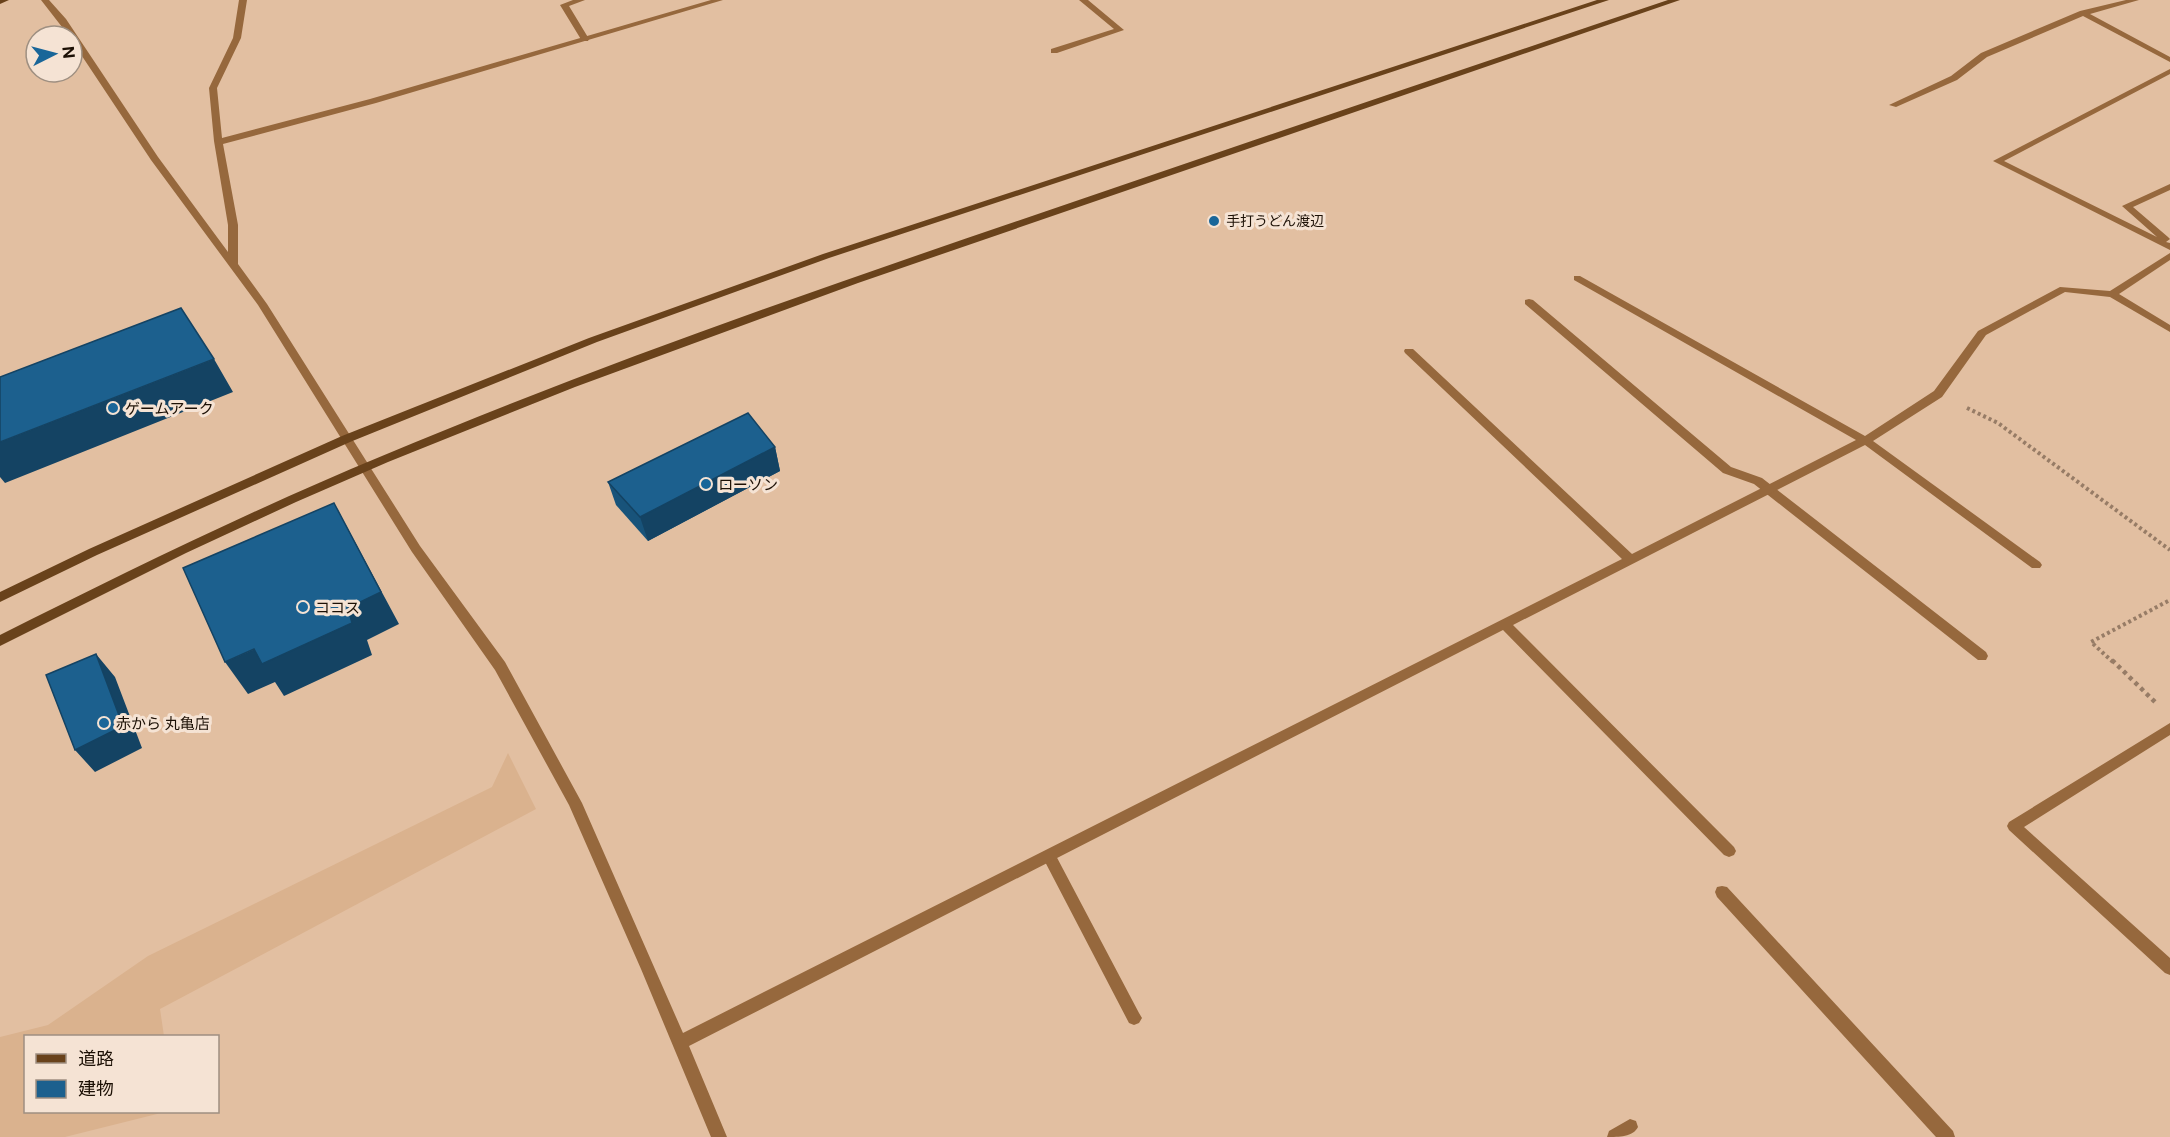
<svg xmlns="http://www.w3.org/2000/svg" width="2170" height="1137" font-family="'Public Sans','Noto Sans JP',sans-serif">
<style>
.built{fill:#dab28e}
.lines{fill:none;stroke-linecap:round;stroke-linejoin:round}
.path-far1{stroke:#977c66;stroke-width:4;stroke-dasharray:3 3;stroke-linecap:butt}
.path{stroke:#977c66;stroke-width:4.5;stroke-dasharray:4 4;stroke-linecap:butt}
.lane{fill:#96683d;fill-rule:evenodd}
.street{fill:#96683d;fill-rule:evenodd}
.secondary{fill:#69421b;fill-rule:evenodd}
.wall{fill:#18537a}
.shaded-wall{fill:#144363}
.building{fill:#1c608e;stroke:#144363;stroke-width:1.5}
.poi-dot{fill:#196699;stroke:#f5e3d4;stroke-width:2}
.labels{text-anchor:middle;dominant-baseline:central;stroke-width:6;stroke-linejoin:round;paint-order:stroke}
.far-poi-label{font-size:14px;fill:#1c1005;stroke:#f5e3d4;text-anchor:start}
.poi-label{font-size:15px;fill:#1c1005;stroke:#f5e3d4;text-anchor:start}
</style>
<rect width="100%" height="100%" fill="#e2bfa1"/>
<path class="built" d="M508,753l28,56 -376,200 4,27h-138v76h139l-100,25h-65v-100l48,-12 100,-69 344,-169z"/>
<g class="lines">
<path class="path-far1" d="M1967,408l31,15 172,127
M2113,662l-22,-20 79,-42"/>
<path class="path" d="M2112,660l43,42"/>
<path class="lane" d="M573,0h12l-16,6 20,33 -1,2h-6l-22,-36z
M1529,299l4,1 198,167 31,11 224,174 2,4 -2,4h-8l-224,-176 -31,-11 -198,-169v-4z
M2170,723v12l-146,92 146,131v17l-5,-2 -156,-143 -2,-4 2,-4z
M1049,850l5,2 85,161 3,5 -3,5 -5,2 -5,-2 -87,-167 2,-4z
M1722,886l5,1 226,244 2,6h-19l-219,-240 -2,-5 2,-5z
M1630,1119l6,2 2,6c-5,10 -19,10 -31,10l2,-6z"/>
<path class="street" d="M41,0h8l17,19 92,138 70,95v-27l-14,-84 -5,-53 24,-50 6,-38h8l-6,38 -24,50 5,50 148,-39 341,-99h12l-347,103 -153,41 15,81v39l29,40 153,242 85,116 77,141 101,230 939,-474 -217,-206 -1,-2 1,-2h8l219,205 224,-114 -282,-160v-4h6l285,160 69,-45 44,-60 82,-44 50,4 60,-38v7l-51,34 51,31v7l-60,-35 -45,-5 -79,43 -44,62 -69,44 167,121 2,3 -2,3h-8l-167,-123 -352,180 221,222 2,4 -2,4 -5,2 -5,-2 -221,-225 -814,416 38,91h-16l-70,-168 -72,-164 -74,-135 -83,-118 -154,-247 -107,-145 -79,-119v-5h-3z
M1079,0h9l36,30 -67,23h-6v-4l63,-20z
M2126,0h13l-49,14 80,43v5l-87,-46 -96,41 -30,23 -61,27 -7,-2 62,-29 30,-23 99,-42z
M2170,69v5l-166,87 153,76 -35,-31 48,-22v6l-37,17 35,30 2,2 -4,3 4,1v7l-177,-89z"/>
<path class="secondary" d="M0,0h9l-9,4z
M1597,0h12l-780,258 -232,84 -247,100 -253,113 -97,47v-10l89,-43 253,-113 247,-98 234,-84z
M1668,0h12l-822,283 -283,104 -187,75 -92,40 -110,51 -186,93v-11c126,-63 252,-125 382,-179 226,-95 459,-175 691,-254 198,-68 397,-135 595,-202z"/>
</g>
<path class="wall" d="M775,447l5,24 -132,70 -32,-36 -8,-23z"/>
<path class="shaded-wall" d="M214,359l19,33 -228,91 -5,-6v-35z
M775,447l5,24 -132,70 -8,-24z
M334,503l65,121 -32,16 5,15 -88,41 -9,-14 -27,12 -23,-32 123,-54z
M96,654l19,23 27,71 -47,24 -20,-22z"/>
<path class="building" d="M181,308l33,51 -214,83v-65z
M748,413l27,34 -135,70 -32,-35z
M334,503l47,89 -33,16 4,15 -90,41 -8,-15 -29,13 -42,-94z
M96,654l27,72 -48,24 -29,-75z"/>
<g class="poi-dot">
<circle cx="1214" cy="221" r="6"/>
<circle cx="113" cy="408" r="6"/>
<circle cx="706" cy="484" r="6"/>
<circle cx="303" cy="607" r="6"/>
<circle cx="104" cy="723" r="6"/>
</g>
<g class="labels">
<g class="far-poi-label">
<text x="1226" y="221">手打うどん渡辺</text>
</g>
<g class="poi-label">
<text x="125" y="408">ゲームアーク</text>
<text x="718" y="484">ローソン</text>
<text x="315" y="607">ココス</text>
<text x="116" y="723">赤から 丸亀店</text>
</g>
</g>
<rect x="24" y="1035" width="195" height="78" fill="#f5e3d4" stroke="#9e8f81" stroke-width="1.5"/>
<rect x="36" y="1054" width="30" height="9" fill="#69421b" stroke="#9e8f81" stroke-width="1.5"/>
<text x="78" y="1065" font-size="18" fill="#1c1005">道路</text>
<rect x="36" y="1080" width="30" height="18" fill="#1c608e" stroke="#9e8f81" stroke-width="1.5"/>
<text x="78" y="1095" font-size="18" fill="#1c1005">建物</text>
<g transform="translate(54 54) rotate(84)"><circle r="28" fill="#f5e3d4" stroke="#9e8f81" stroke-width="1.5"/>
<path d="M0-4.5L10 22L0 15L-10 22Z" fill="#196699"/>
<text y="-9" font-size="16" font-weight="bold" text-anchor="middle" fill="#1c1005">N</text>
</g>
</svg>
